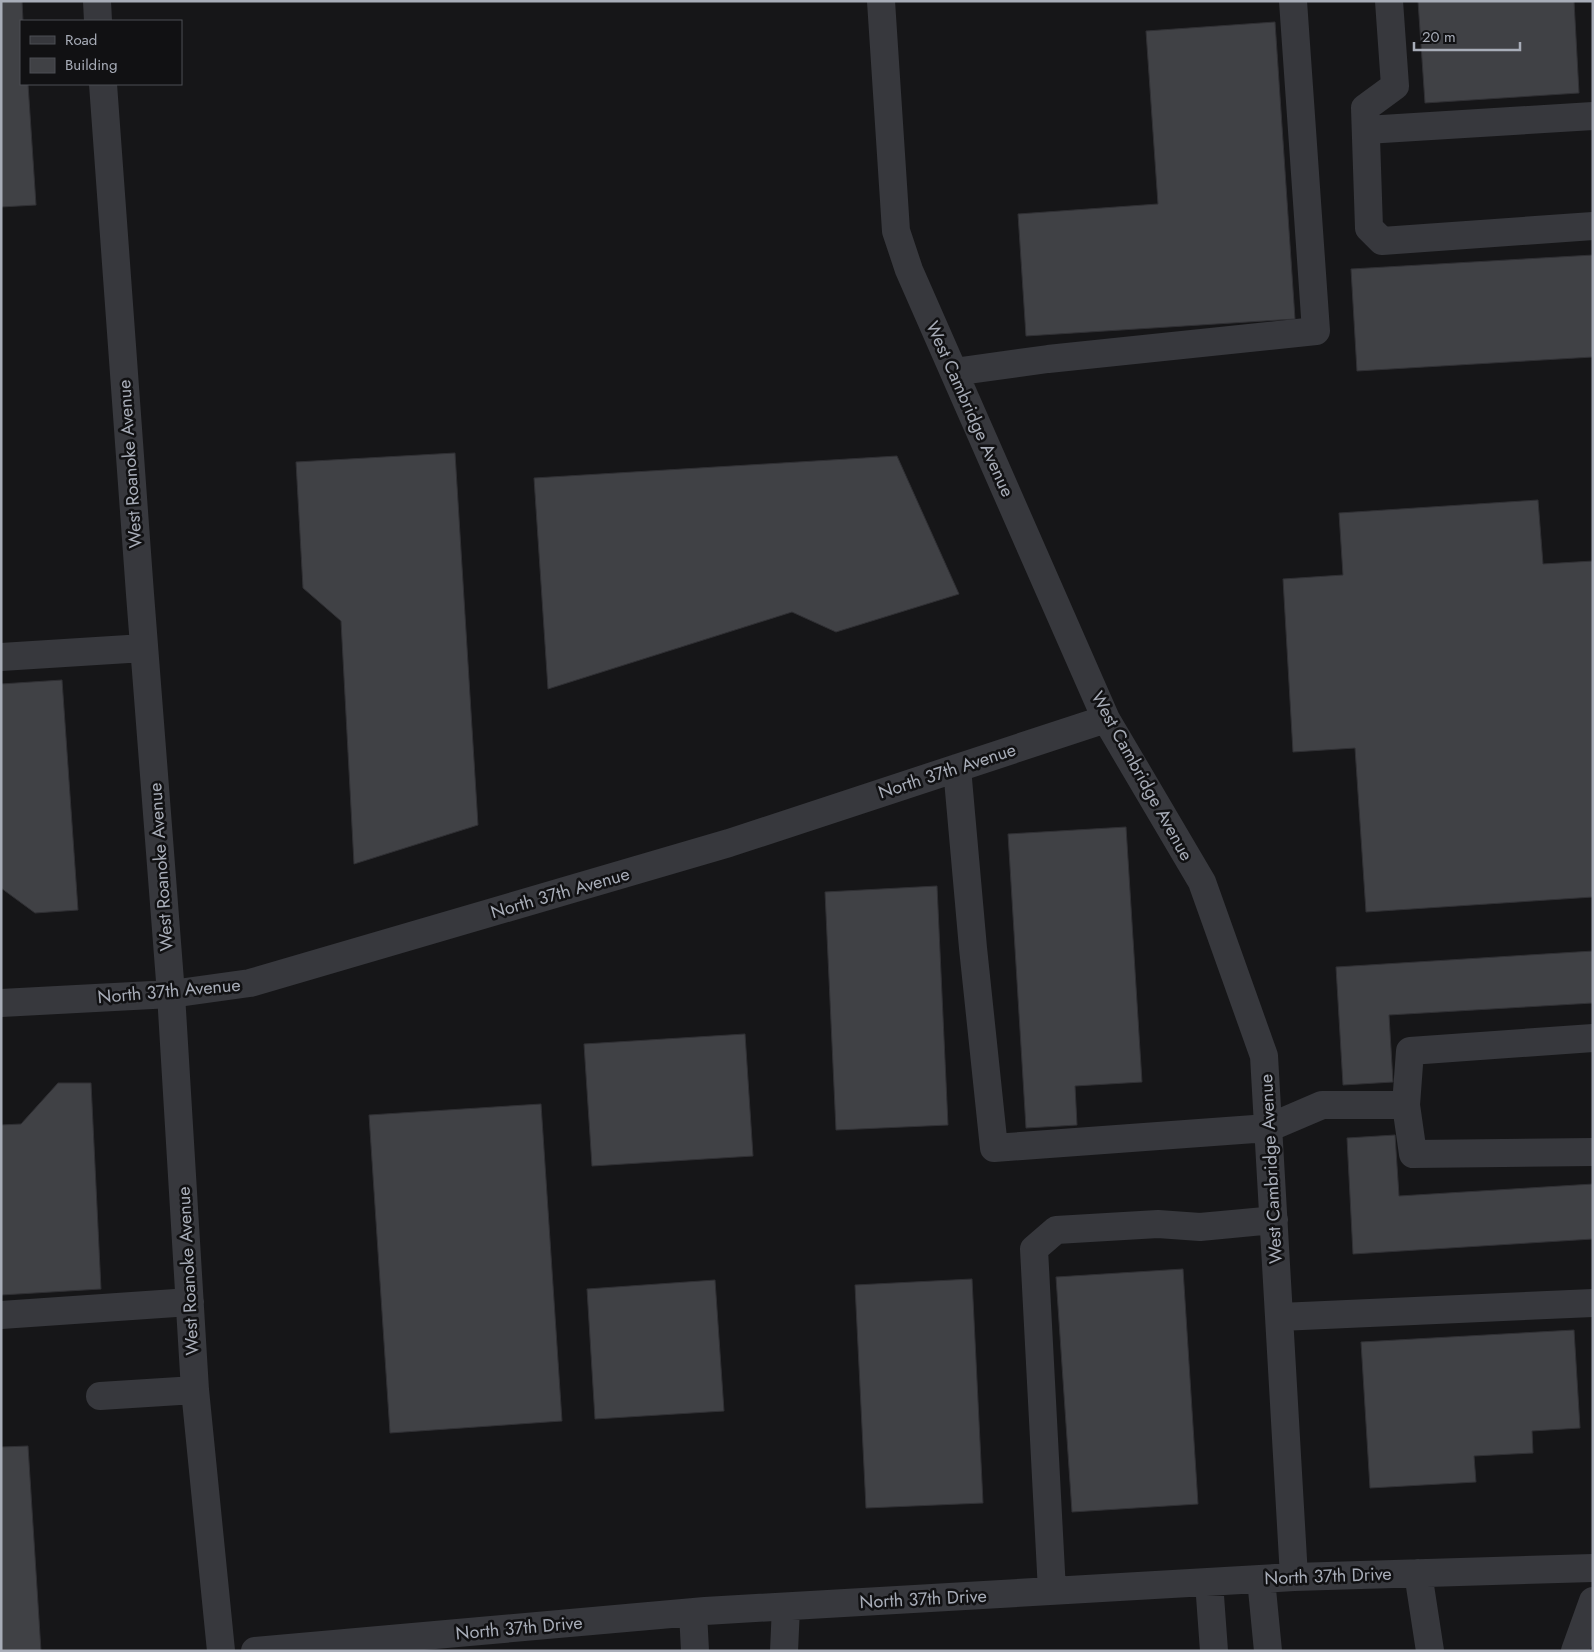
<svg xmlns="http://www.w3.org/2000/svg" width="1594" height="1652" font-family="Jost,sans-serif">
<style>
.building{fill:#404145;stroke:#303034}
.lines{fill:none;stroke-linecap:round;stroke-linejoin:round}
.minor{stroke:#37383d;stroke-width:28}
.labels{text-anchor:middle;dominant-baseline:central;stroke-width:5;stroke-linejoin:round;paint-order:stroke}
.street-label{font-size:18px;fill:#a8adb8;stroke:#111113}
</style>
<rect width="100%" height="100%" fill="#161618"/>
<path class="building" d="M1,1h21l1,20h-2v63h7l8,121 -35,2z
M1418,1h156l5,92 -154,10z
M1275,22l20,297 -269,17 -8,-122 140,-10 -12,-173z
M1593,255v102l-236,14 -6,-102z
M455,453l23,372 -124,39 -13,-243 -38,-33 -7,-126z
M897,456l62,138 -123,38 -44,-20 -244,77 -14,-211z
M1538,500l5,64 50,-3v336l-227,15 -11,-164 -62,4 -10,-173 60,-4 -4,-62z
M62,680l16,230 -43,3 -34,-25v-204z
M1126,827l16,255 -67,4 2,39 -51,3 -18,-294z
M937,886l11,239 -112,5 -11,-238z
M1593,951v52l-204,12 4,67 -50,3 -7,-118z
M745,1034l8,122 -161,10 -8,-122z
M58,1083h33l10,206 -100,6v-170l20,-1z
M541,1104l21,317 -172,12 -21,-318z
M1395,1135l4,61 194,-12v55l-240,15 -6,-116z
M1183,1269l15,235 -126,8 -16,-235z
M972,1279l11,224 -117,5 -11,-223z
M715,1280l9,131 -129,8 -8,-130z
M1574,1330l6,98 -48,3 1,22 -59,3 2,26 -106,6 -9,-146z
M28,1446l13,205h-40v-204z"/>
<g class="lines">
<path class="minor" d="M97,1l1,20
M881,1l15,230 13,39 197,449 96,163 62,174 30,521
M1389,1l6,85 -30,22 4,120 13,13 211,-15
M103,84l37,510 31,400 24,396 26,261
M1366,130l227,-14
M954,372l94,-13 268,-28 -23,-330
M1,657l143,-9
M957,768l16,180 21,200 274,-20 54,-23h84
M1,1003l170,-9 79,-11 479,-140 377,-124
M1593,1038l-183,13 -4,54 7,49 180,-2
M1,1315l189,-13
M1280,1317l313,-14
M100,1396l95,-6
M1418,1573l12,78
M1261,1579l7,72
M1209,1582l5,69
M1052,1591l-18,-342 22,-19 102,-6 42,3 74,-7
M693,1612l2,39
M255,1651l450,-40 589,-34 299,-9
M784,1651l2,-44
M1575,1651l18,-50"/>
</g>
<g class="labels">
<g class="street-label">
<text transform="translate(970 409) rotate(66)">West Cambridge Avenue</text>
<text transform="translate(130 464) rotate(-94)">West Roanoke Avenue</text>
<text transform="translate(947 771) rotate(-18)">North 37th Avenue</text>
<text transform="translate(1142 776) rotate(61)">West Cambridge Avenue</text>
<text transform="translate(161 867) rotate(-94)">West Roanoke Avenue</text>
<text transform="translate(560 893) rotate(-16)">North 37th Avenue</text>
<text transform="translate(169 991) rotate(-5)">North 37th Avenue</text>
<text transform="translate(1271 1169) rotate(-93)">West Cambridge Avenue</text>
<text transform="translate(188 1271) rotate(-93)">West Roanoke Avenue</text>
<text transform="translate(1328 1576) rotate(-2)">North 37th Drive</text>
<text transform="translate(923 1599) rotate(-3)">North 37th Drive</text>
<text transform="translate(519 1628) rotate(-5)">North 37th Drive</text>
</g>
</g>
<rect width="1594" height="1652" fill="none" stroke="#a8adb8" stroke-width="5"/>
<rect x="20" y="20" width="162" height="65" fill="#111113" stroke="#4d4f55"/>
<rect x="30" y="36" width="25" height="8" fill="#37383d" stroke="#4d4f55"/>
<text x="65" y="45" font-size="15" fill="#a8adb8">Road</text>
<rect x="30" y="58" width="25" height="15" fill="#404145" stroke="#4d4f55"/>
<text x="65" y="70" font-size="15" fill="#a8adb8">Building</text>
<path d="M1414 42v8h106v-8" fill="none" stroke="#a8adb8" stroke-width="2.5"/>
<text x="1422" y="42" font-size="15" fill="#a8adb8" stroke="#111113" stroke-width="4" paint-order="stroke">20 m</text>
</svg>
